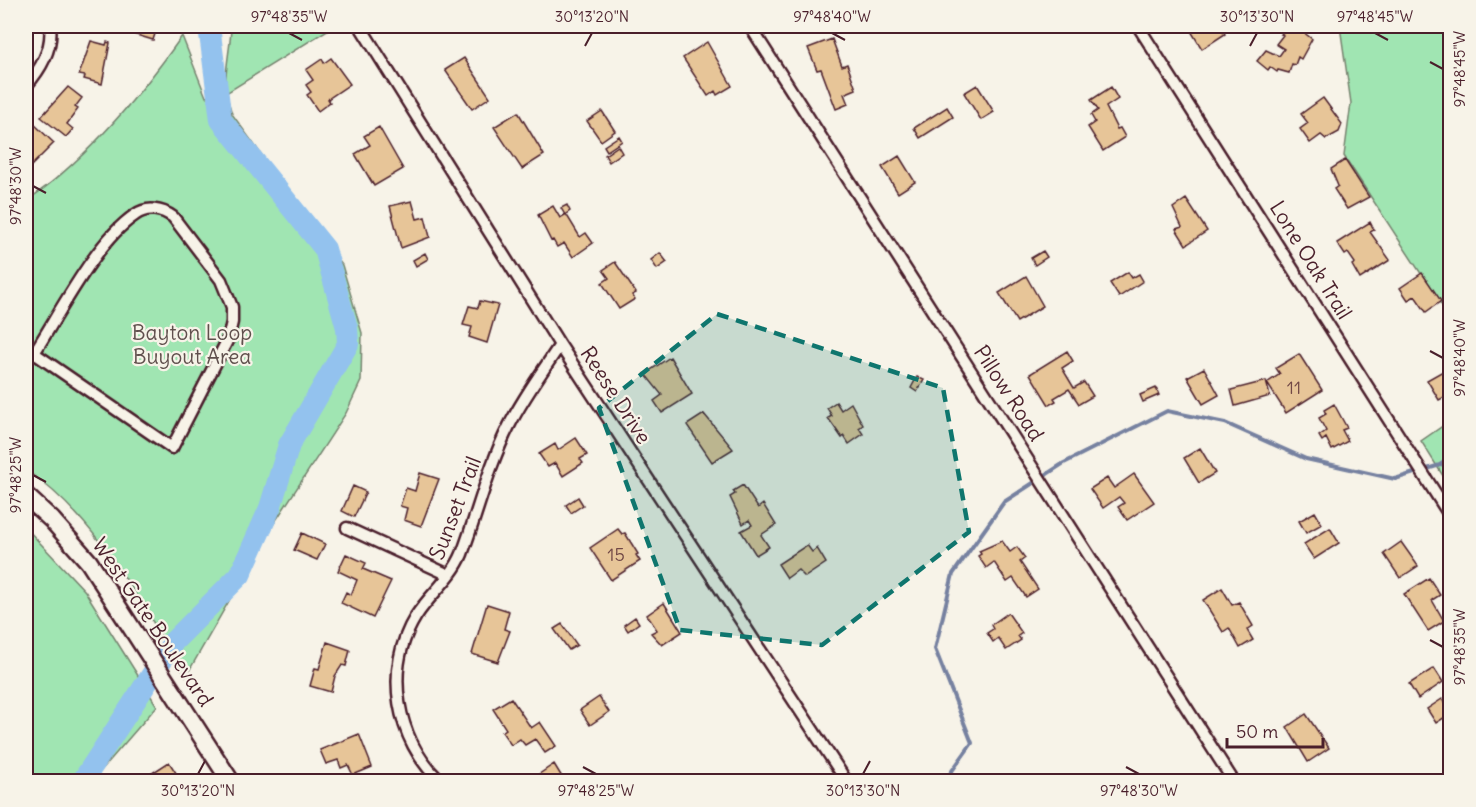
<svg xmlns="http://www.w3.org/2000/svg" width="1476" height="807" font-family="Delius,sans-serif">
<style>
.green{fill:#a0e5b2;stroke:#75826e;stroke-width:1.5}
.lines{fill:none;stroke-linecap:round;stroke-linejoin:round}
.stream{stroke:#7681a0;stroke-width:4}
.river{stroke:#93c2ee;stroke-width:22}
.building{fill:#e7c598;stroke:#4a1f2b;stroke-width:1.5}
.street-casing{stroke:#4a1f2b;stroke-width:15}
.secondary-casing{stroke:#4a1f2b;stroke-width:21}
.street{stroke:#f7f3e8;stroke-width:10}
.secondary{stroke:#f7f3e8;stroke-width:16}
.marked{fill:#0f766e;fill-opacity:0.2;stroke:#0f766e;stroke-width:4.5;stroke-dasharray:12 8;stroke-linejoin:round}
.ticks{fill:none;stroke:#4a1f2b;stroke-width:2}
.labels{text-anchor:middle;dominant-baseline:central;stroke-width:4.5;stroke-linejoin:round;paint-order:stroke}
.number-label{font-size:18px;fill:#714846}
.street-label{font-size:21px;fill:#4a1f2b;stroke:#f7f3e8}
.park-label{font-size:21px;fill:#60504d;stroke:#f7f3e8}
.neatline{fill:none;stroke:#4a1f2b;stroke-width:2}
.ticks-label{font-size:15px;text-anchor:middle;fill:#4a1f2b}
</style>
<rect width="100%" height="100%" fill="#f7f3e8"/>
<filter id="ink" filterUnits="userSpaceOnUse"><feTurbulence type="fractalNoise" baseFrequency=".0167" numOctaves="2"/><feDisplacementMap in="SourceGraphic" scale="12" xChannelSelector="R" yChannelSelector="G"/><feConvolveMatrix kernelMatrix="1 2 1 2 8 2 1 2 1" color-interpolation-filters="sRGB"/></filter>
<g filter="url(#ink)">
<path class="green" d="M231,26h103l-108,67 6,21 110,151 20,68 -1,48 -15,32 -77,118 -83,145c-45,-71 -88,-158 -160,-206v-269c60,-40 114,-106 156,-165l24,61 20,-4c-2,-23 5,-45 5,-67z
M1340,26h110v292l-106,-162 7,-53z
M1450,421v66l-29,-46z
M26,528l59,63 72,115 -65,75h-66z"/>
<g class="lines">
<path class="stream" d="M944,782l28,-39 -37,-94 18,-75 51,-72 60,-39 103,-52 58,12 81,36 89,20 45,-14 10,-7"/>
<path class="river" d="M82,782l92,-141 66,-66 30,-67 19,-63 59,-101 -1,-16 -22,-79 -104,-129 -12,-94"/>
</g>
<path class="building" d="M135,26h14l-1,2 8,3 -3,9 -20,-6z
M1188,26h32l5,8 -23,15z
M1290,26l6,4 2,-2 14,11 -11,20 -3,-2 -3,8 -3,-1 -3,9 -11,-3 -1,2 -7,-5 -2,3 -11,-9 9,-11 13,6 5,-7 -8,-5 7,-9 -2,-1z
M832,39l10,27 5,-2 9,25 -12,5 4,10 -12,5 -15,-40 -4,1 -9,-22z
M91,41l15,4 1,-3 3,1 -8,41 -18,-5 1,-3 -6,-1z
M707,42l25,44 -15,9 -2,-4 -7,5 -25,-38z
M331,58l19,26 -22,15 2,3 -12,9 -11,-16 4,-3 -5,-7 7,-5 -7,-10 16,-11 2,4z
M464,58l26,39 -18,12 -27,-39z
M977,85l17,27 -13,8 -17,-27z
M68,87l14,11 -7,9 3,2 -11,15 6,5 -7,8 -25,-20z
M1111,87l7,12 -12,8 11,22 3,-1 5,9 -22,14 -15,-24 7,-5 -4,-7 7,-5 -7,-10z
M1323,98l19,26 -3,8 -13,7 -5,-4 -11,8 -10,-14 8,-6 -7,-9z
M947,107l6,10 -33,21 -6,-10z
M602,111l13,20 -14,10 -14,-20z
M518,112l26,43 -22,14 -28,-42z
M34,124l20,19 -25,25 -3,-3v-32z
M379,127l24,42 -29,17 -19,-32 15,-9 -6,-9z
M619,136l3,5 -15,10 -3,-5z
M618,146l4,7 -13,9 -4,-7z
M899,156l16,26 -17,11 -16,-26z
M1345,160l24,37 -22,12 -13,-20 4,-3 -7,-17z
M1186,199l21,32 -21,14 -10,-16 6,-2 -9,-19z
M412,201l5,18 8,-2 5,20 -29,11 -11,-42z
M567,205l3,6 -4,3 14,23 6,-4 7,10 -20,14 -9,-14 -7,4 -4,-7 -2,1 -13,-26 15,-9 7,12 5,-3 -4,-7z
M1370,222l4,8 -4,2 20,28 -30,19 -8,-14 3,-2 -7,-10 -3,2 -8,-12z
M1043,251l4,6 -12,8 -4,-7z
M425,253l3,6 -12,7 -3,-6z
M660,253l7,9 -10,7 -6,-9z
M615,262l21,31 -4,2 3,4 -16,10 -17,-26 7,-5 -6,-8z
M1128,272l4,6 7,-4 4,7 -24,16 -9,-14z
M1422,273l19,28 -15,11 -11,-16 -7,4 -8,-12z
M1026,276l17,30 -26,16 -18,-29z
M480,301l18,4 -11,38 -18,-6 3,-10 -9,-2 6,-19 9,2z
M1067,351l6,10 -11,7 12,20 10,-6 9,14 -14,8 -10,-15 -15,9 2,3 -7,4 -19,-31z
M1299,354l23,36 -36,23 -19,-30 13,-9 -4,-6z
M670,357l22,37 -30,19 -8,-12 8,-6 -17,-21z
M1450,367v27l-11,6 -12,-20z
M1204,368l15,27 -16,9 -16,-27z
M917,377l7,3 -7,12 -6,-4z
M1266,381l4,15 -35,10 -4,-16z
M1156,388l3,7 -16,7 -3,-7z
M836,402l5,8 10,-7 12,22 -4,3 4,6 -14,10 -5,-8 -2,2 -14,-20 4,-2 -5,-8z
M1334,404l13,24 -5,2 6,11 -16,9 -6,-12 -4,3 -3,-5 7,-5 -7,-13 7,-4 -2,-4z
M704,414l29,35 -21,13 -25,-37z
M576,438l11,17 -7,4 3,4 -20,13 -8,-13 -7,4 -9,-13 16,-10 3,6z
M1200,448l15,25 -16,10 -15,-25z
M420,473l19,6 -18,47 -17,-6 3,-12 -7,-2 6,-18 9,3z
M1134,474l20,28 -27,18 -9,-13 6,-4 -5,-6 -16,11 -13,-19 17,-11 7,10z
M743,485l15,23 5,-4 13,21 -15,10 8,12 -13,8 -15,-24 11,-6 -3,-5 -6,4 -13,-27 5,-3 -2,-3z
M353,486l13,6 -12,25 -12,-6z
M578,497l5,8 -12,8 -5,-8z
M1315,512l7,12 -16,9 -7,-12z
M1330,528l9,15 -25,16 -10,-15z
M618,529l4,5 3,-1 13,21 -2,1 4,6 -29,19 -21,-32z
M302,533l23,11 -8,16 -23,-10z
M1002,541l8,11 7,-5 8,11 -5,4 18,27 -12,8 -13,-19 -6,4 -13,-20 -8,6 -8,-12 3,-2 -2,-3z
M1401,542l17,24 -18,12 -16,-24z
M807,545l5,7 5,-4 9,15 -21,14 -7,-7 -11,8 -9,-14z
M346,554l20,9 -3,6 28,12 -18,37 -32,-15 5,-11 5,3 6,-15 -19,-9z
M1429,578l11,17 -8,5 12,21 -16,10 -24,-37z
M1222,588l10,17 7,-3 14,24 -6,4 6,10 -13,8 -11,-20 -6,4 -20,-32z
M664,603l18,29 -20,13 -11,-12 6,-3 -10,-15z
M487,604l22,7 -5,18 6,2 -12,31 -26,-8z
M1008,613l14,20 -4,3 3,4 -15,10 -8,-12 -5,4 -6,-9 6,-4 -2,-4z
M635,617l4,6 -11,8 -4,-6z
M562,624l15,21 -8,5 -15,-21z
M327,642l23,8 -4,16 -4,-1 -7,11 -4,16 -21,-6 5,-18 4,1z
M1434,668l9,14 -25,17 -9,-15z
M599,697l10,15 -19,13 -10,-15z
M511,698l20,30 9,-6 16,24 -11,7 -10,-14 -10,6 -5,-6 -9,6 -9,-13 4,-3 -13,-20z
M1442,699l8,15 -14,9 -9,-14z
M1306,714l23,34 -21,14 -21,-35z
M359,734l13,33 -19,8 -5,-10 -7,3 -3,-8 -12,4 -6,-14z
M169,762l11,17 -35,3 -2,-3z
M554,764l11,18h-31l-2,-3z"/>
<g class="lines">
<g class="street-casing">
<path id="street" d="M360,26l200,319 287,437
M750,26l484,756
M1138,26l312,490
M26,86c15,-17 27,-37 24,-60
M26,347l8,6 138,95 56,-109 4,-17v-15l-11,-27 -48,-63c-11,-8 -26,-11 -38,-2 -39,26 -75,98 -101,138
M347,528l102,47
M441,782c-45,-42 -58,-113 -25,-166 14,-22 36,-38 46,-62 16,-42 26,-87 47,-128 14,-28 33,-54 51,-81"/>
</g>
<g class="secondary-casing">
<path id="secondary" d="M26,496l26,24 37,42 142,220"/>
</g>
<use href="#street" class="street"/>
<use href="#secondary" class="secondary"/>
</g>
</g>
<path class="marked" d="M717,314l226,74 26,144 -147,113 -142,-15 -81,-222z"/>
<path class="ticks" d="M289,33l13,7M832,33l13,7M1375,33l13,7M585,46l7,-13M1250,46l7,-13M1430,62l13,7M33,186l13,7M1430,351l13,7M33,475l13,7M1430,640l13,7M583,767l13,7M1126,767l13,7M198,774l7,-13M863,774l7,-13"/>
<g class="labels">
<g class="number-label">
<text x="1294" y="387">11</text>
<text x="616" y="554">15</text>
</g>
<g class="street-label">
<text transform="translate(1311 260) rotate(58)">Lone Oak Trail</text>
<text transform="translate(1009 393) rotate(57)">Pillow Road</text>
<text transform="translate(616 395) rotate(57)">Reese Drive</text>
<text transform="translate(455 508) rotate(-69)">Sunset Trail</text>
<text transform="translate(153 622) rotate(56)">West Gate Boulevard</text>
</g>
<g class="park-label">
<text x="192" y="332">Bayton Loop<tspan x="192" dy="24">Buyout Area</tspan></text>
</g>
</g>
<rect width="1476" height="807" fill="none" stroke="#f7f3e8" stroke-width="66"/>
<path d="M1227 738v9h96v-9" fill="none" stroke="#4a1f2b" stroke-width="3"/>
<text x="1236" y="738" font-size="18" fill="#4a1f2b" stroke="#f7f3e8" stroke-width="4.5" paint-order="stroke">50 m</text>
<rect x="33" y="33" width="1410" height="741" class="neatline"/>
<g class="ticks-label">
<text x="289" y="22">97°48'35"W</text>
<text x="592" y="22">30°13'20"N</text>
<text x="832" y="22">97°48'40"W</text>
<text x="1257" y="22">30°13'30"N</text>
<text x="1375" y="22">97°48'45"W</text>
<text transform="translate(1460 69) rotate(-90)" y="5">97°48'45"W</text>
<text transform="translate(16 186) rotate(-90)" y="5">97°48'30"W</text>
<text transform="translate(1460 358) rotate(-90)" y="5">97°48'40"W</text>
<text transform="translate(16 475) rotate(-90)" y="5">97°48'25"W</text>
<text transform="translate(1460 647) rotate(-90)" y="5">97°48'35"W</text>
<text x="198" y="796">30°13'20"N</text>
<text x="596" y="796">97°48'25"W</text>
<text x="863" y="796">30°13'30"N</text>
<text x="1139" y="796">97°48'30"W</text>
</g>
</svg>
